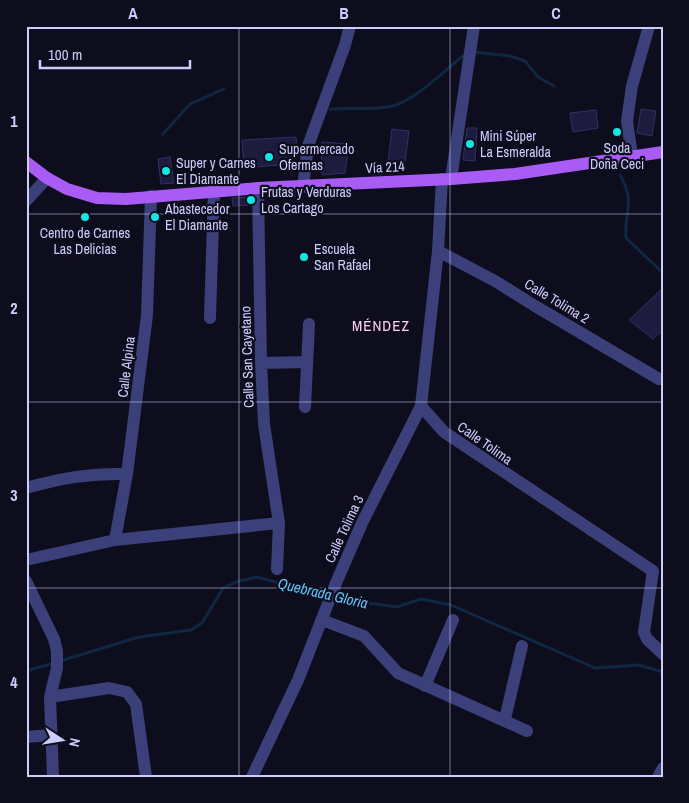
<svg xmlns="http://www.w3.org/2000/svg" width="689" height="803" font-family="'Archivo Narrow',sans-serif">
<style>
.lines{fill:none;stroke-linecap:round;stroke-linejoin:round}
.stream{stroke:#0f2741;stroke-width:3}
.building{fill:#1d1b3e;stroke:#332e68}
.minor{stroke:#3b407a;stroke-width:12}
.major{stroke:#a95bf5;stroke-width:12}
.grid{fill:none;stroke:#cdcdfc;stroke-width:1;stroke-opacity:0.55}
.poi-dot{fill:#0ee7e3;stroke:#0e0d1e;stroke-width:2}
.labels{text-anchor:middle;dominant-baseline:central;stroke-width:4.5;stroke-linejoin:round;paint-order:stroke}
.poi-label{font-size:14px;fill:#cdcdfc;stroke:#0e0d1e;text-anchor:start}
.street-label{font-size:14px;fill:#cdcdfc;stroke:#0e0d1e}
.neighbourhood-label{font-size:15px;letter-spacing:1px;fill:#fccff1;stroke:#0e0d1e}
.water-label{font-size:15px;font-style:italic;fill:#62c3f6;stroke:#0e0d1e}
.neatline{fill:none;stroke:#cdcdfc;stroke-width:2}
.grid-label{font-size:16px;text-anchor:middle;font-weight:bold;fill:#cdcdfc}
</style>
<rect width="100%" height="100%" fill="#0e0d1e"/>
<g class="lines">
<path class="stream" d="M474,52l36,4 15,5 13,16 16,9
M330,109c20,-2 48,2 66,-4 25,-10 47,-33 68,-50
M163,134l27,-30 34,-15
M620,175c16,28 4,35 6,63l37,35
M334,598l63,9 24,-8 30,6 144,63 44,-3 24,7
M60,661l79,-24 52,-7 11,-7 21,-35 16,-7 18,-4 71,19
M26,671l28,-8"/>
</g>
<path class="building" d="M641,109l15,2 -4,25 -15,-3z
M596,110l2,18 -25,4 -3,-19z
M467,128h10l-2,33 -12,-1z
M392,129l17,2 -5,40 -17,-2z
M296,137l1,14 -7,13 -46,4 -2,-28z
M322,142l27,2 -4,29 -22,2 -2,-2z
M170,157l4,26 -13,1 -3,-25z
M250,197v8l-17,1 -1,-8z
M663,288v42l-10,9 -24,-19z"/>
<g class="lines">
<path class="minor" d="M632,156l-5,-35 5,-35 17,-60
M442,179l-4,72 -17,155 23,26 209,139 -9,61 3,7 16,15
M451,179l23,-153
M303,187l5,-41 37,-101 5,-19
M258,188l3,175 3,61 15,99 -2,46
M26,201l21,-23
M438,251l57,30 40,25 124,73
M210,318l4,-127
M261,363l46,-1
M305,407l4,-83
M26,488c36,-10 64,-15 101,-14
M115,540l12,-66 20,-159 4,-119
M26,560l89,-20 164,-17
M26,581l28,58 3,12v17l-7,29 3,80
M322,620l42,16 34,37 129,58
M425,686l28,-66
M50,697l59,-9 18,4 9,12 10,73
M505,719l17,-73
M26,737l25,-2
M252,777l46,-97 38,-97 26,-60 59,-117
M658,777l5,-9"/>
<path class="major" d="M26,162l21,16 20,11 30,9 29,1 132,-11 193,-9 64,-5 148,-22"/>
</g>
<path class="grid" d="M239,26v751M450,26v751M26,214h637M26,402h637M26,588h637"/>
<g class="poi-dot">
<circle cx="617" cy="132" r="5"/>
<circle cx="470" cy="144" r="5"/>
<circle cx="269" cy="157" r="5"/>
<circle cx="166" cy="171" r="5"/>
<circle cx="251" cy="200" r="5"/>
<circle cx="85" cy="217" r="5"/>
<circle cx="155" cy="217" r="5"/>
<circle cx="304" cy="257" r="5"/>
</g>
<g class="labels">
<g class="poi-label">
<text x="480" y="136">Mini Súper<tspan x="480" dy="16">La Esmeralda</tspan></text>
<text x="617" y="148" text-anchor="middle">Soda<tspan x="617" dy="16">Doña Ceci</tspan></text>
<text x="279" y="149">Supermercado<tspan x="279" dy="16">Ofermas</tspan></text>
<text x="176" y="163">Super y Carnes<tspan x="176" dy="16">El Diamante</tspan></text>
<text x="261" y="192">Frutas y Verduras<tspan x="261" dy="16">Los Cartago</tspan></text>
<text x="165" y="209">Abastecedor<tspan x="165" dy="16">El Diamante</tspan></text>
<text x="85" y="233" text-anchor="middle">Centro de Carnes<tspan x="85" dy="16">Las Delicias</tspan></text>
<text x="314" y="249">Escuela<tspan x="314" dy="16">San Rafael</tspan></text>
</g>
<g class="street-label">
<text transform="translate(385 167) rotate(-3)">Vía 214</text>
<text transform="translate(557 301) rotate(31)">Calle Tolima 2</text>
<text transform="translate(247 357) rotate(-92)">Calle San Cayetano</text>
<text transform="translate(126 367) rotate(-83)">Calle Alpina</text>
<text transform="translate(485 443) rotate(35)">Calle Tolima</text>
<text transform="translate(344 529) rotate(-65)">Calle Tolima 3</text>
</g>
<g class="neighbourhood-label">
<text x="381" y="325">MÉNDEZ</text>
</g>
<g class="water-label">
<text transform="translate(323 593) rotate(13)">Quebrada Gloria</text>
</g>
</g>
<rect width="689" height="803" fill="none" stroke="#0e0d1e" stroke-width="55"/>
<g transform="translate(62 740) rotate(102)" stroke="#0e0d1e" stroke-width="4" paint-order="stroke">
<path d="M0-4L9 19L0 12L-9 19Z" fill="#cdcdfc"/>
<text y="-8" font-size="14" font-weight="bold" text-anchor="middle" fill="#cdcdfc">N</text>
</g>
<path d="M40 60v8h150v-8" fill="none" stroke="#cdcdfc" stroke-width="2.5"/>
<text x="48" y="60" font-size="15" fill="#cdcdfc" stroke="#0e0d1e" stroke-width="4" paint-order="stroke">100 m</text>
<rect x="28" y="28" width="634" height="748" class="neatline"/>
<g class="grid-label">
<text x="133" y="19">A</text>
<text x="344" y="19">B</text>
<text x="556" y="19">C</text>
<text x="14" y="127">1</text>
<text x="14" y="314">2</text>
<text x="14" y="501">3</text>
<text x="14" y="688">4</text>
</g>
</svg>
